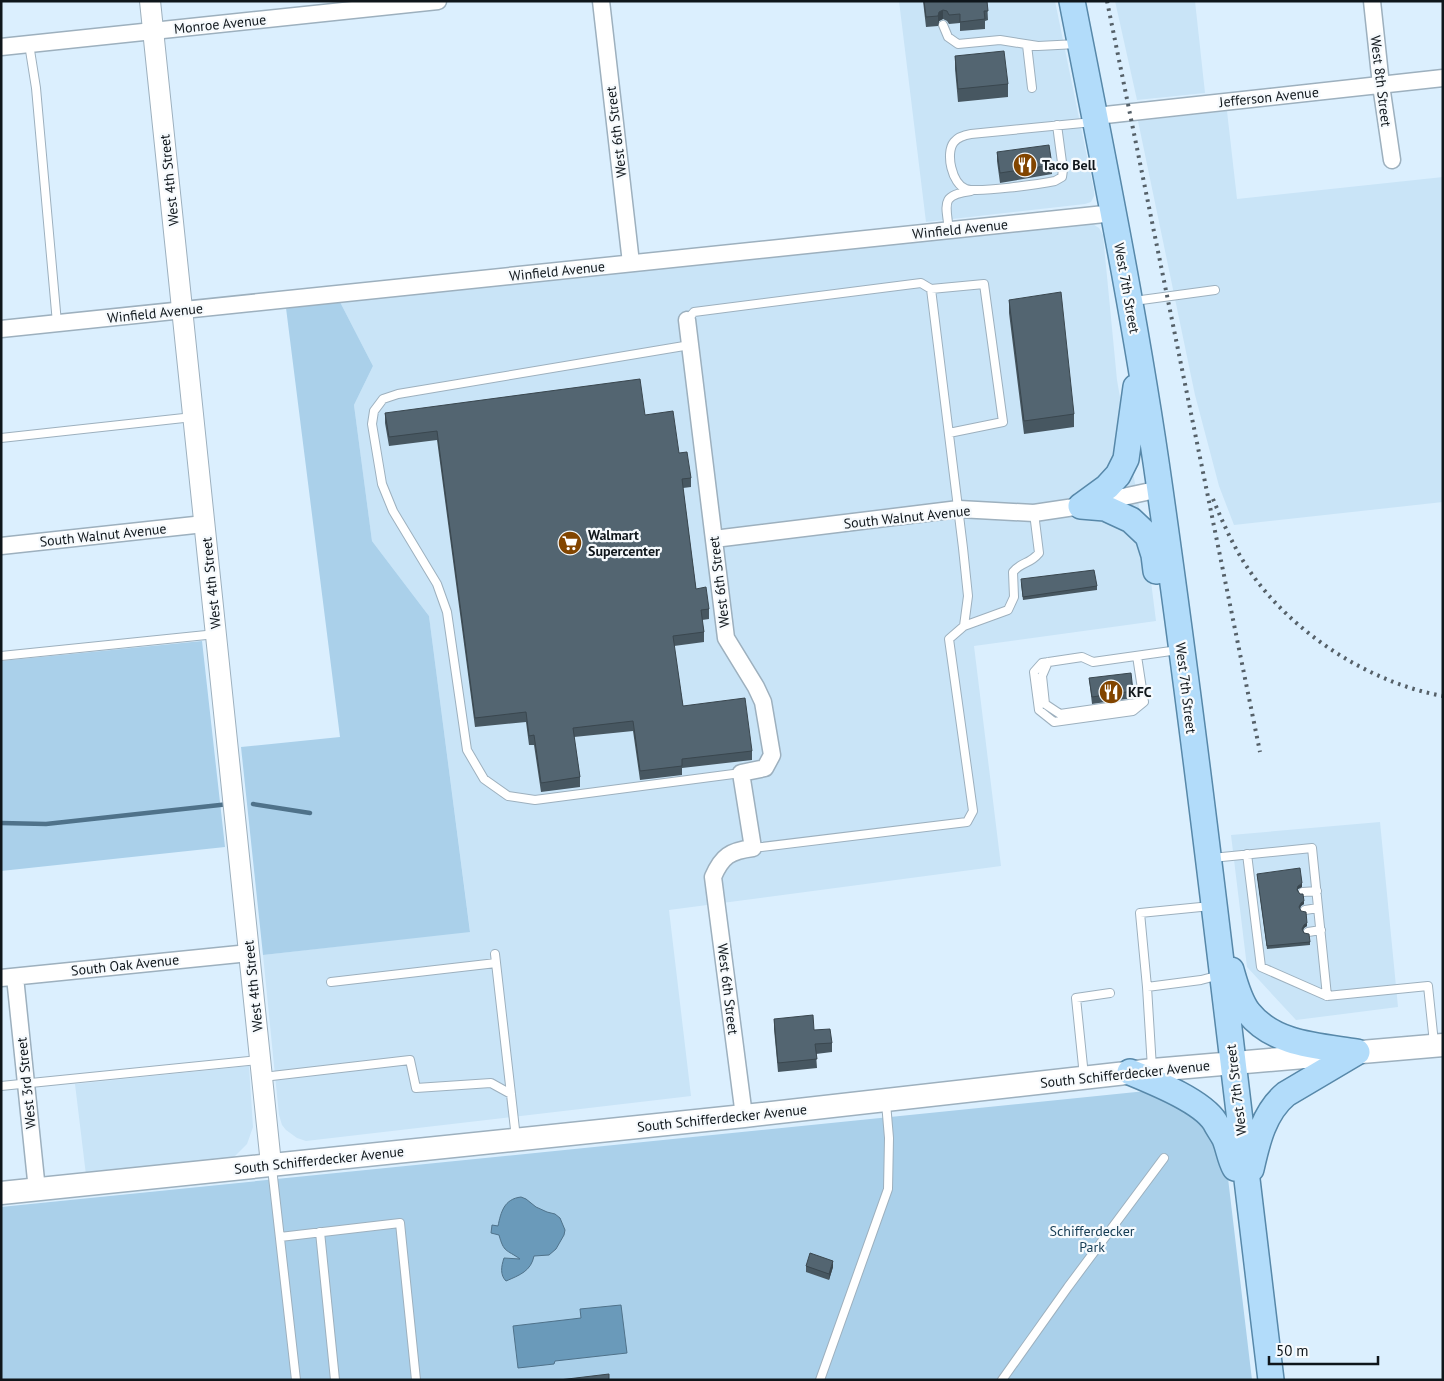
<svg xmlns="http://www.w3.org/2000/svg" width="1444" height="1381" font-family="'PT Sans',sans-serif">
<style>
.built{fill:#c9e4f7}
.green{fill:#aad0ea}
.water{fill:#6a9aba;stroke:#4f728a}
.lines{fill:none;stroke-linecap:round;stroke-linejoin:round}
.stream{stroke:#4f728a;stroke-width:4.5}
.service-casing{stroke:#9db0be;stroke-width:10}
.minor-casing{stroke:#9db0be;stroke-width:19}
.tertiary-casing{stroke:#9db0be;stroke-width:22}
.secondary-casing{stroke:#9db0be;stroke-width:25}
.primary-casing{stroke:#5788a9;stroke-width:28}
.service{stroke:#fff;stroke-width:8}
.minor{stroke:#fff;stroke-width:16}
.tertiary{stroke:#fff;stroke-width:20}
.secondary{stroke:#fff;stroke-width:22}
.primary{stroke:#b2dcfa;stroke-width:25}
.rail{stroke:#556068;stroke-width:4;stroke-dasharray:2.5 5;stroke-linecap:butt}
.wall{fill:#475761}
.shaded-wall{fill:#3a474f}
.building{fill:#536571;stroke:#3a474f}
.labels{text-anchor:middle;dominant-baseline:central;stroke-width:4.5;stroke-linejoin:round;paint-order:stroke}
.street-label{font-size:14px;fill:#0f161b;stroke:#f6fafd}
.poi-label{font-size:14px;font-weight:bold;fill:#0f161b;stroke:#f6fafd;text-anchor:start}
.park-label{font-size:14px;fill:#143b53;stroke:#f6fafd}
</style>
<rect width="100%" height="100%" fill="#dbeffe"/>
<path class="built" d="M899,1h156l39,190v5l-3,6 -6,2 -159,18z
M1115,1h80l10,92 -68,7z
M1227,111l10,88 206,-22v325l-209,23 -15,-39 -24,-91 -57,-274z
M1091,223l8,5 4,7 14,145 31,178 8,63 -182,25 27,220 -332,44 22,186 -385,45 -9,-3 -11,-8 -4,-5 -3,-10 -16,-160 207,-24 -41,-315 -57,-75 -18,-136 19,-39 -33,-64z
M1380,822l18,185 -102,13 -49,-53 -16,-132z
M249,1066l4,61 -6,17 -13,13 -6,2 -142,16 -11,-91z"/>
<path class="green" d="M340,302l33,64 -19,39 18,136 57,75 41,316 -207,23 -22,-208 99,-10 -54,-429z
M202,641l23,206 -224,24v-210z
M1146,1091l44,19 35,43 27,227h-1251v-173z"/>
<path class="water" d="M521,1197l5,2 10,8 11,5 8,2 5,4 5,12 -1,5 -8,14 -7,6 -15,1c-3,15 -14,19 -28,25 -6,-6 -5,-14 -2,-23l16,1c-14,-10 -16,-6 -21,-24l-8,-2 1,-8 6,1c3,-14 6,-27 23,-29z
M621,1305l6,48 -72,8 -1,3 -36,4 -5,-42 68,-8 -1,-9z"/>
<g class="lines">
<path class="stream" d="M253,804l57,9
M1,823l45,1 183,-20"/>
<g class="service-casing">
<path id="service" d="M943,25l5,12 10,7 42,-4 38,6 39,-2
M29,44l7,44 21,235
M1027,45l5,43
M1057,125l6,45 -1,7 -7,4c-15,3 -77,12 -89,8 -14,-5 -21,-36 -12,-47 4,-5 11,-7 17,-8l122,-12
M949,230c-3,-26 -9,-35 22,-39
M931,289l53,-5 19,138 -54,11
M1134,301l81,-11
M687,320l7,-8 227,-29 10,6 32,259 5,48 -4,30 -15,13 24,172 -6,11 -214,26
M690,345l-292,49 -15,5 -9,12 -2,13 10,60 11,27 44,73 10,28 20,138 17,29 24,17 27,4 206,-27
M1,438l192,-21
M964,626l44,-16 6,-13 -1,-25c9,-11 16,-7 26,-19l-5,-40
M1,656l215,-22
M1137,656l7,46 -11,9 -79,11 -15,-12 -5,-38 8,-9 40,-6 11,5 85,-12
M1048,662l-6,14 3,28 15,10 83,-12
M1247,854l14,113 66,29
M1212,858l100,-10 15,148 101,-10 6,57
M1303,892l14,-1
M1305,910l13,-2
M1308,932l13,-2
M495,954l21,184
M331,982l165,-19
M1147,987l-7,-74 71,-7
M1152,1068l-5,-81 54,-7 19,-5
M1084,1076l-8,-78 34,-5
M263,1077l147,-17 6,28 75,-5 20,11
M1,1086l257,-26
M272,1168l24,212
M320,1232l15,148
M280,1237l120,-14 16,157
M820,1380l68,-191 1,-51 -3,-35
M1002,1380l66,-93 96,-129"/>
</g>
<g class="minor-casing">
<path id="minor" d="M601,1l30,262
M1372,1l9,84 11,75
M1,47l437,-46
M1096,116l347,-38
M687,320l39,318 30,49 7,15 9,53 -7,13 -24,5 12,75c-23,3 -31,8 -40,29l31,239
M1,329l1113,-116
M714,539l245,-30 75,4 47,-7 79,-17
M1,546l203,-22
M15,977l22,213
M1,978l248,-25"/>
</g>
<g class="tertiary-casing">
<path id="tertiary" d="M150,1l121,1163"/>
</g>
<g class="secondary-casing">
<path id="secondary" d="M1,1193l743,-77 409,-46 290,-25"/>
</g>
<g class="primary-casing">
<path id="primary" d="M1072,1c32,163 65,325 88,489 42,296 75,593 111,890
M1081,506l26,-19 11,-12 8,-16 10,-72
M1081,506l24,2 26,12 17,16 6,19 2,16
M1231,970c4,14 8,30 17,42 26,33 71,34 109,40
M1130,1072c24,10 72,29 85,50 3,6 7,11 10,17 4,10 5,20 10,29
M1251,1169c6,-27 13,-57 35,-75l71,-42"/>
</g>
<use href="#service" class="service"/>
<use href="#minor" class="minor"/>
<use href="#tertiary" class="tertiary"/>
<use href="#secondary" class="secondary"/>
<use href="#primary" class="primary"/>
<path class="rail" d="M1107,1l153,751
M1213,499c10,24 21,49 36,71 42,62 120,113 194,126"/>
</g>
<path class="wall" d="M923,1h64l1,19 -3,1v8l-25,2v-8l-11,1 -2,-3 -4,-2 -4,2 -1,5 -12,1z
M955,56l53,28v13l-50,5 -3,-33z
M997,152l55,13v9l-52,9 -3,-22z
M1009,300l65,114v13l-50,7 -15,-121z
M385,413l260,2 34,38 12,25v9l-8,1 13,101 13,20v10l-7,1 2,12v10l-30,4 9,60 69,45v9l-70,8v7l-42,5 -7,-49 -59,6 6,40v10l-39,5 -7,-47h-5l-3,-23 -51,5 -38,-287 -48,6 -4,-23z
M1021,583l76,3v4l-74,10z
M1089,678l44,13v7l-41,6z
M1257,874l45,13 -4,2v1l6,14 -3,2 -1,3 7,17 -3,2 -1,3 7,11v3l-43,4z
M774,1019l40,11 18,13v9l-16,2 1,14 -39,4 -4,-43z
M806,1266l27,1 -4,13 -23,-8z"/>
<path class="shaded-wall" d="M943,10v9l-4,2 -1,5v-10l1,-4z
M1302,883v4l-4,2 -1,4 1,-7z
M1304,901v3l-3,2 -2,4v-3l2,-4z
M1307,923v3l-3,2 -2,4v-3l2,-4z
M833,1261v6l-4,13v-6z"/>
<path class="building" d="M924,1h63l1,10h-4l1,8 -25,3v-8l-11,1 -2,-4 -4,-1 -4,2 -1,4 -12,1z
M1004,51l4,33 -50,5 -3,-33z
M1049,145l3,20 -52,8 -3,-21z
M1061,292l13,122 -50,7 -15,-121z
M640,379l5,36 28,-4 6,42 8,-1 4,26 -9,1 14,110 10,-2 3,22 -8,1 3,22 -31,4 10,70 62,-8 7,53 -70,8v7l-42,5 -7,-50 -60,7 7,49 -39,6 -7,-48 -5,1 -3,-24 -51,6 -38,-287 -48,6 -4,-24z
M1094,570l3,16 -74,11 -2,-18z
M1131,673l2,18 -41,6 -3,-19z
M1300,868l2,15 -4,3 -1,4 3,4h3l1,7 -3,2 -2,4 2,4 5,1 1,11 -3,2 -2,4 2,4 5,1 1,8 -43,4 -10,-72z
M813,1015l1,15 16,-1 2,14 -17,1 2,15 -39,4 -4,-44z
M810,1253l23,8 -4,13 -23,-8z
M609,1374v6h-50z"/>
<defs>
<g id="restaurant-disc" transform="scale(1.25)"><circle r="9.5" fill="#824500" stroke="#f6fafd"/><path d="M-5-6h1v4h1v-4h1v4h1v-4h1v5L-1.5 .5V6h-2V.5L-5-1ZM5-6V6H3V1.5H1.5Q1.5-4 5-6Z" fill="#fff"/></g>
<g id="supermarket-disc" transform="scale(1.25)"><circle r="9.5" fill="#824500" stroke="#f6fafd"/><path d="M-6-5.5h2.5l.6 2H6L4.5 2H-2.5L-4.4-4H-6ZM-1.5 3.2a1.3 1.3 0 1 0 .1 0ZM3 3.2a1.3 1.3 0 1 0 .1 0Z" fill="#fff"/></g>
</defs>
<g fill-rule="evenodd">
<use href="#restaurant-disc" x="1025" y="165"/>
<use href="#supermarket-disc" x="570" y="543"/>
<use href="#restaurant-disc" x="1111" y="692"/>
</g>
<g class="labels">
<g class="street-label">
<text transform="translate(220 24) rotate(-6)">Monroe Avenue</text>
<text transform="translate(1381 81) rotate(83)">West 8th Street</text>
<text transform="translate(1269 97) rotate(-6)">Jefferson Avenue</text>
<text transform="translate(616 132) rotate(-97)">West 6th Street</text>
<text transform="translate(169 180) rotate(-96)">West 4th Street</text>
<text transform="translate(960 229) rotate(-6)">Winfield Avenue</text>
<text transform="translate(557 271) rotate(-6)">Winfield Avenue</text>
<text transform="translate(1127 288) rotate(80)">West 7th Street</text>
<text transform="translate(155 313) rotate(-6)">Winfield Avenue</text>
<text transform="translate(907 517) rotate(-6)">South Walnut Avenue</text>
<text transform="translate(103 535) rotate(-6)">South Walnut Avenue</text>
<text transform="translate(719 582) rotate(-97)">West 6th Street</text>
<text transform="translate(211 583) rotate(-96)">West 4th Street</text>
<text transform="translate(1186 688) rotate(83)">West 7th Street</text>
<text transform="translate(125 965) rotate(-6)">South Oak Avenue</text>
<text transform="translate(253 986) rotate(-96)">West 4th Street</text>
<text transform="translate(728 989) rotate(83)">West 6th Street</text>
<text transform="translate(1125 1074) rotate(-6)">South Schifferdecker Avenue</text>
<text transform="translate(26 1083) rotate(-96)">West 3rd Street</text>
<text transform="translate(1236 1090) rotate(-97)">West 7th Street</text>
<text transform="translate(722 1118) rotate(-6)">South Schifferdecker Avenue</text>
<text transform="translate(319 1160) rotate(-6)">South Schifferdecker Avenue</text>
</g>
<g class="poi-label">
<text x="1042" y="165">Taco Bell</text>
<text x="588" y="535">Walmart<tspan x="588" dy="16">Supercenter</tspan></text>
<text x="1128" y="692">KFC</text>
</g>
<g class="park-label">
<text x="1092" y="1231">Schifferdecker<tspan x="1092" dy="16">Park</tspan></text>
</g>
</g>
<rect width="1444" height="1381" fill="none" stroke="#0f161b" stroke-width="5"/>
<path d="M1269 1356v8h109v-8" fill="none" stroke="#0f161b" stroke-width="2.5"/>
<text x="1276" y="1356" font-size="15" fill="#0f161b" stroke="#f6fafd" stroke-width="4" paint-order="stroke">50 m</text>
</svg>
